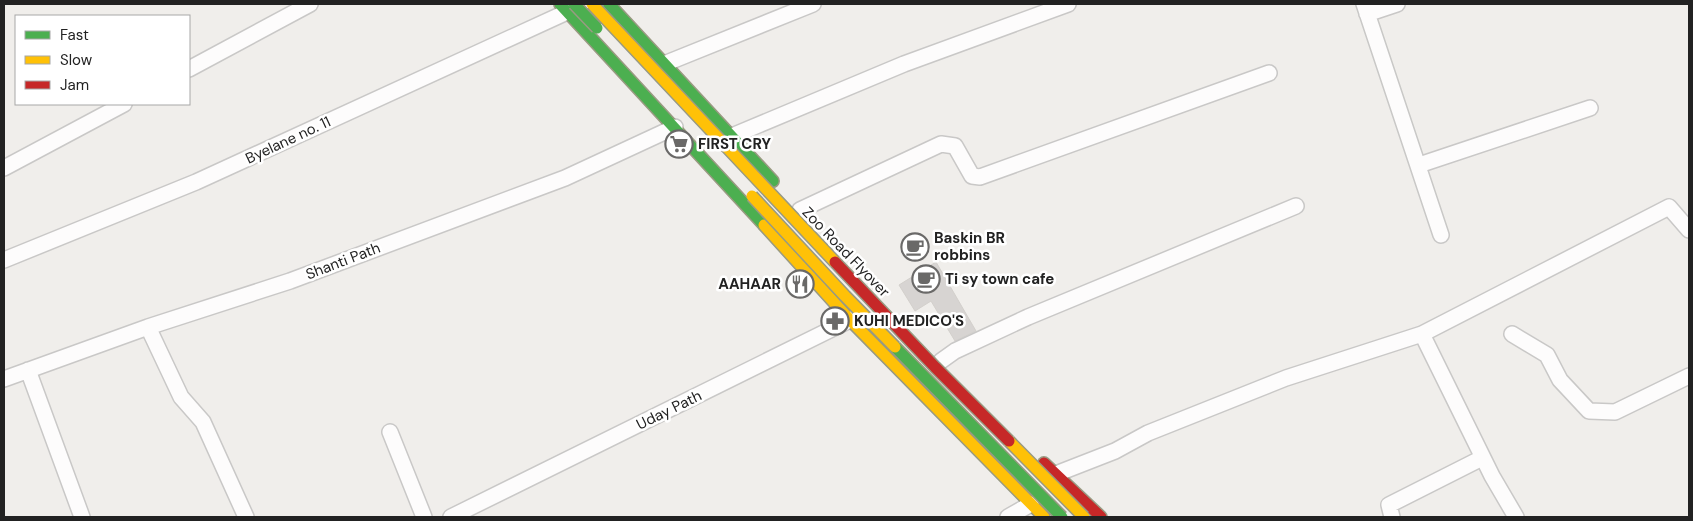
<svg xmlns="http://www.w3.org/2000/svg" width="1693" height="521" font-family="'DM Sans',sans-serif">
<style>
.building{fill:#d7d4d2;stroke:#d3d0cc}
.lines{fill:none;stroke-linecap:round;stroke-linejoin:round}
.street-casing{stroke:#c9c8c7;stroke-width:18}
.fast-casing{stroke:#999a82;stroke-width:14}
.slow-casing{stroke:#999a82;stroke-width:14}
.jam-casing{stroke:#999a82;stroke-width:14}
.street{stroke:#fdfcfc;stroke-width:15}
.fast{stroke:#4caf50;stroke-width:11}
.slow{stroke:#ffc107;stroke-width:11}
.jam{stroke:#c62828;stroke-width:11}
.fast-bridge-casing{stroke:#999a82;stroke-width:14;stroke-linecap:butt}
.slow-bridge-casing{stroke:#999a82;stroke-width:14;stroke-linecap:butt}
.jam-bridge-casing{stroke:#999a82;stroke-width:14;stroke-linecap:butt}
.fast-bridge{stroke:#4caf50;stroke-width:11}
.slow-bridge{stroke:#ffc107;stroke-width:11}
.jam-bridge{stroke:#c62828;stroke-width:11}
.labels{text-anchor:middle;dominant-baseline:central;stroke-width:5;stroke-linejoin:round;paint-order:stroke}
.street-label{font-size:15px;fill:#222;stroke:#fff}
.poi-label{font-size:15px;font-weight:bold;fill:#222;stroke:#fff;text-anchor:start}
</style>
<rect width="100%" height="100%" fill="#f0eeeb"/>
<path class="building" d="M936,262l40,69 -21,10 -24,-40 -16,10 -16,-26z"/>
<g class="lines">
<g class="street-casing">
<path id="street" d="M1364,4l77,231
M1367,14l30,-10
M664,64l149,-60
M189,69l121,-65
M732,136l172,-72 164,-60
M1419,165l171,-57
M4,168l120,-64
M800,210l141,-66 14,2 17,30 8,1 289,-104
M4,260l192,-78 371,-170
M148,327l33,70 22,25 43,95
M1512,334l35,21 13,25 29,31 26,1 74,-36
M941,361l14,-10 73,-34 268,-111
M28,370l54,147
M4,379l144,-52 142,-46 275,-103 110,-51
M390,432l34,85
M1056,474l59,-23 33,-18 138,-55 136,-44
M451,517l407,-201
M1008,517l23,-13
M1392,517l-3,-12 93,-47
M1516,517l-24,-41 -70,-142 247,-127 20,23"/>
</g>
<g class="fast-casing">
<path id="fast" d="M560,4l204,221
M609,4l164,177"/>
</g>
<g class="slow-casing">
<path id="slow" d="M764,225l86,95 194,197"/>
</g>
<g class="jam-casing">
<path id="jam" d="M1044,463l57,54"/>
</g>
<use href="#street" class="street"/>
<use href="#fast" class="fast"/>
<use href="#slow" class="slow"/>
<use href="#jam" class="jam"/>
<g class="fast-bridge-casing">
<path id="fast-bridge" d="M574,4l23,24
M895,347l167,170"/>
</g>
<g class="slow-bridge-casing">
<path id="slow-bridge" d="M592,4l243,258
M752,196l93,100 50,51
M1009,441l75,76"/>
</g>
<g class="jam-bridge-casing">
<path id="jam-bridge" d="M835,262l100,105 74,74"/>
</g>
<use href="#fast-bridge" class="fast-bridge"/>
<use href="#slow-bridge" class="slow-bridge"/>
<use href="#jam-bridge" class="jam-bridge"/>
</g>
<defs>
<g id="supermarket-ring" transform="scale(1.4375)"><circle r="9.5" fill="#fff" stroke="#6a6968" stroke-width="1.5"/><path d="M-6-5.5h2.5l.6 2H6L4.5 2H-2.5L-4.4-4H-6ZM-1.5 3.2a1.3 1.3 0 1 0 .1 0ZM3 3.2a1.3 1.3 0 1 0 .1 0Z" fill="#6a6968"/></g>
<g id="cafe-ring" transform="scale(1.4375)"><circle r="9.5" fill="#fff" stroke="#6a6968" stroke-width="1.5"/><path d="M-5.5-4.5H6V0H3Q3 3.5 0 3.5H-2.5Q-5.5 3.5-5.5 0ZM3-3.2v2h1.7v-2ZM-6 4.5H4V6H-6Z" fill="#6a6968"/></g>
<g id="restaurant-ring" transform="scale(1.4375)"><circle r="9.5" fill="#fff" stroke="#6a6968" stroke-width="1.5"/><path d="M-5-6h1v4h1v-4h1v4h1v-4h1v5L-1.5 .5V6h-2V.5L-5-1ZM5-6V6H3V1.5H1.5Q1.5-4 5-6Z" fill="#6a6968"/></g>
<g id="pharmacy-ring" transform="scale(1.4375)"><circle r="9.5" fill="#fff" stroke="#6a6968" stroke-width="1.5"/><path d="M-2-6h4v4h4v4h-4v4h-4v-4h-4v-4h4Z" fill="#6a6968"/></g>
</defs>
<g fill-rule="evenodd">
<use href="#supermarket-ring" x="679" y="144"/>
<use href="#cafe-ring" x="915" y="247"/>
<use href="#cafe-ring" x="926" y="279"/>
<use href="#restaurant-ring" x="800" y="284"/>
<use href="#pharmacy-ring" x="835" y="321"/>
</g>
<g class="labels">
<g class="street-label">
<text transform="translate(288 140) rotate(-25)">Byelane no. 11</text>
<text transform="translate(846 252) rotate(46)">Zoo Road Flyover</text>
<text transform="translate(343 261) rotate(-21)">Shanti Path</text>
<text transform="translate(669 410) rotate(-26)">Uday Path</text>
</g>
<g class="poi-label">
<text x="698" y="144">FIRST CRY</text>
<text x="934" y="238">Baskin BR<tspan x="934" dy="17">robbins</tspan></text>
<text x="945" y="279">Ti sy town cafe</text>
<text x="781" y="284" text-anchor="end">AAHAAR</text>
<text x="854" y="321">KUHI MEDICO'S</text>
</g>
</g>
<rect width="1693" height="521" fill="none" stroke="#222222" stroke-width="10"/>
<rect x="15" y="15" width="175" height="90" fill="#ffffff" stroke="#a7a7a7"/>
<rect x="25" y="31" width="25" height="8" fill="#4caf50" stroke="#a7a7a7"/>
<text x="60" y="40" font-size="15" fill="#222222">Fast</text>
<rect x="25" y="56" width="25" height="8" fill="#ffc107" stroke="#a7a7a7"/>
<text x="60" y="65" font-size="15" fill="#222222">Slow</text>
<rect x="25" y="81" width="25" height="8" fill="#c62828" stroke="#a7a7a7"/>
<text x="60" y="90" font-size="15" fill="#222222">Jam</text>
</svg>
